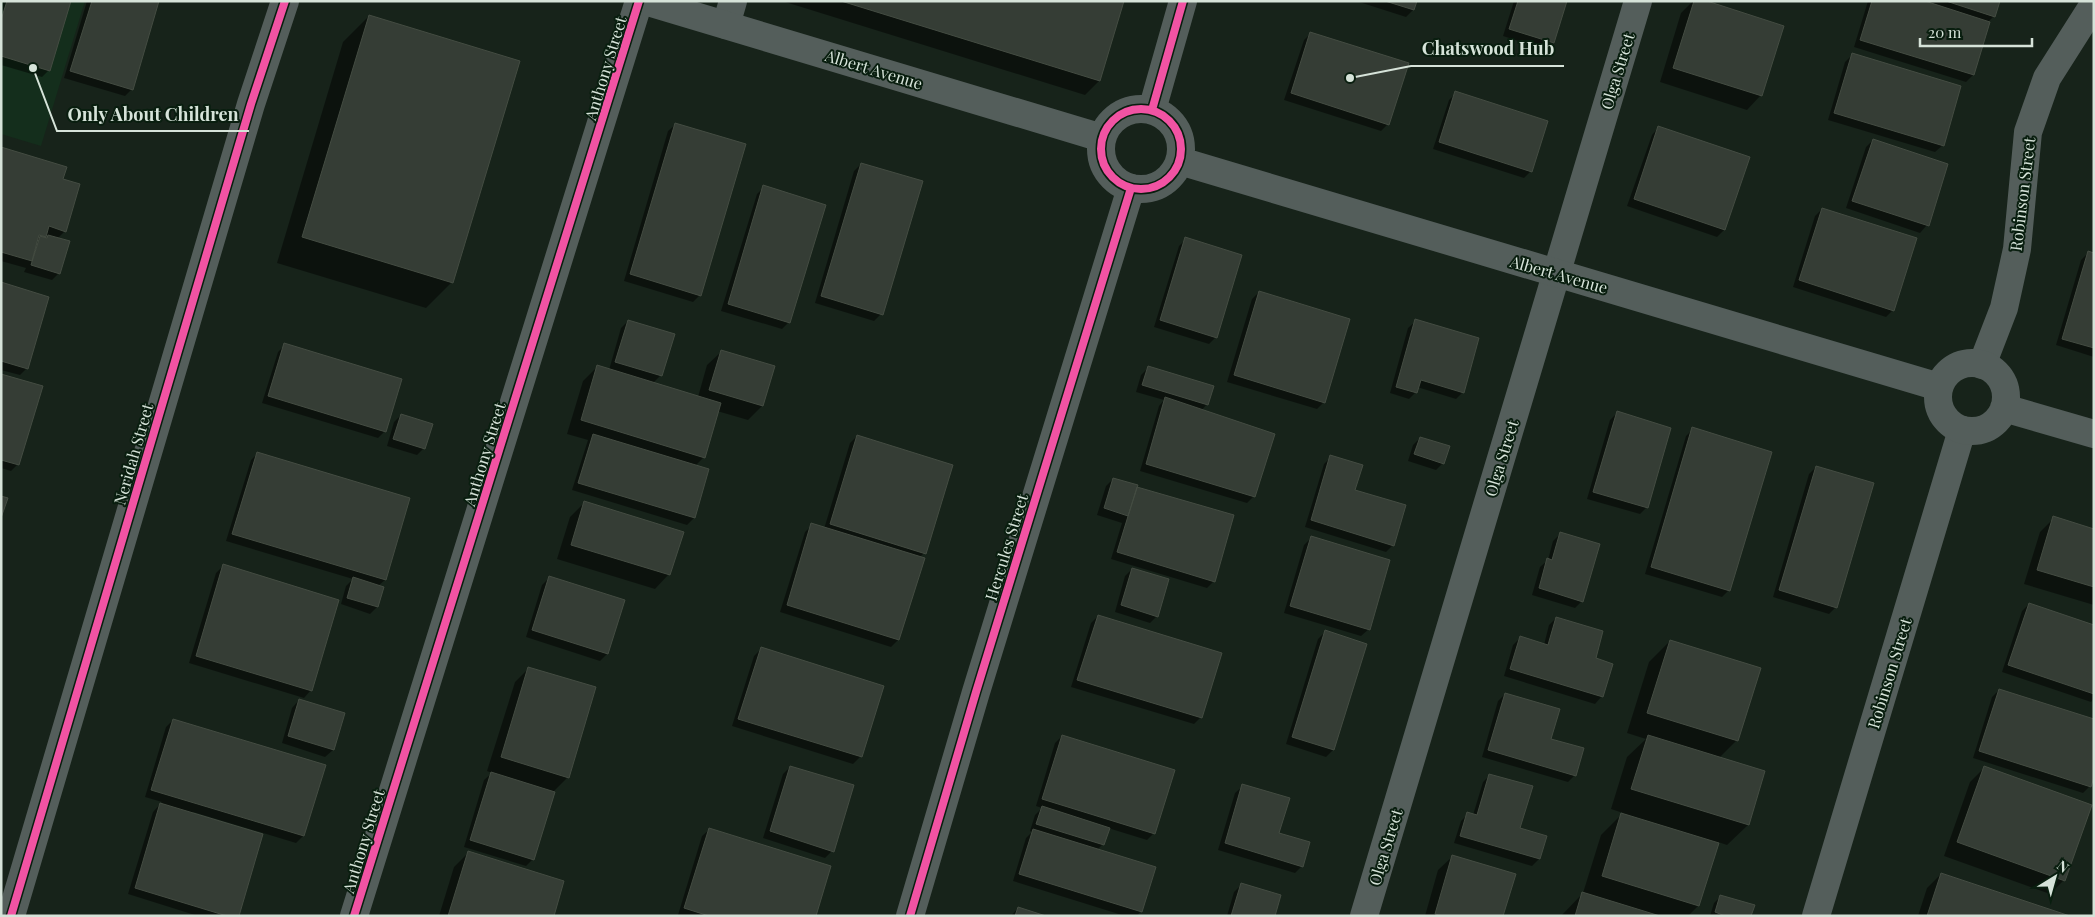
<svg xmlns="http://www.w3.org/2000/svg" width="2095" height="917" font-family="'Playfair Display',serif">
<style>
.built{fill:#142e1c}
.shadow{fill:#0007}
.building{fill:#353d35;stroke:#444c42}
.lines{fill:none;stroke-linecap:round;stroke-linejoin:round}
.minor{stroke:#545e5b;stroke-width:28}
.tertiary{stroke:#545e5b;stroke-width:28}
.cycleway-casing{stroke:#091e0f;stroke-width:11}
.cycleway{stroke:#f153a3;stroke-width:8}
.labels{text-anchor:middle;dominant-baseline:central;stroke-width:4;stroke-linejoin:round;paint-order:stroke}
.street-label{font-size:16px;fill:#d6e3d9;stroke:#091e0f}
.leader{fill:none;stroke:#d6e3d9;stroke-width:2}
.callout-dot{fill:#d6e3d9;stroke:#091e0f;stroke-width:2}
.callout-label{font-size:18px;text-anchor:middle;font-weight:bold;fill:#d6e3d9;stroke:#091e0f;stroke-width:4;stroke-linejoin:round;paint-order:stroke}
</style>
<rect width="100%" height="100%" fill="#17231a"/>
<path class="built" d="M1,1h84l-44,145 -40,-12z"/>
<path class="shadow" d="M3,1h67l-21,69 -7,7 -41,-12z
M87,1h71l-26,88 -7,7 -61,-18z
M782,1h341l-24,80 -14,14z
M1356,1h60l-3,9 -7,7z
M1514,1h51l-12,42 -7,7 -43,-14z
M1693,1h10l58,94 -14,15 -87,-28 21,-69z
M1868,1h130l-4,15 -6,6 -15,53 -7,7 -112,-35z
M369,16l83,266 -26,26 -149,-45 66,-221z
M1311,33l77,91 -7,7 -97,-31 20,-60z
M1852,55l91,90 -8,7 -107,-32 17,-58z
M1456,93l75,78 -7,7 -91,-29 16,-49z
M676,124l24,171 -7,7 -69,-21 44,-150z
M1659,127l65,103 -7,7 -90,-31 25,-71z
M1873,140l74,25 -20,60 -7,8 -74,-25 20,-61z
M1,148l61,31 3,52 -8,8 2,34 -7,7 -28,-8 2,-4 -25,-7z
M861,164l20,150 -7,7 -59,-18 39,-132z
M764,187l25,135 -7,7 -61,-18 36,-117z
M1822,209l71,101 -7,7 -93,-30 22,-71z
M1186,239l30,98 -7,7 -55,-17 25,-81z
M2088,253l6,2v102l-38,-12 25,-85z
M1,284l26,84 -7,7 -19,-5z
M1259,292l65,110 -7,7 -90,-27 25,-83z
M628,321l33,54 -8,8 45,14 9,-32 15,-14 40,55 -14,14 -31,-9 -13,46 -9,9 -1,52 -7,7 -115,-35 16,-50 -21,-6 16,-53 14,-14 12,3 12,-42z
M1416,321l47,71 -7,7 -39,-12 -1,5 -7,7 -19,-6 18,-65z
M285,345l100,86 -7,7 -116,-35 16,-51z
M1148,368l59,36 -6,7 53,85 -7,7 -107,-32 19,-65 5,-6 -28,-8 5,-17z
M1,375l17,89 -7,7 -10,-3z
M1617,413l30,94 -7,7 -53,-15 23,-79z
M401,415l23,33 -7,7 -30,-9 7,-24z
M1693,429l36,161 -7,7 -77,-23 41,-138z
M857,436l67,117 -5,5 -21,82 -7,7 -111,-35 25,-80 7,-7 12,4 26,-86z
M1420,438l23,25 -7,7 -28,-9 5,-16z
M258,453l127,127 -7,6 -1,21 -7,7 -29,-10 5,-18 7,-7 -127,-38 25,-81z
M1331,457l62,88 -7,7 -81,-25 19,-63z
M1816,467l20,140 -7,7 -56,-17 36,-123z
M1113,479l101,102 -7,7 -96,-29 11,-36 -25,-8 9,-29z
M584,503l85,71 -14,15 -98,-30 13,-42z
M2054,518l40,12v75l-70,-21 16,-52z
M1560,534l22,67 -7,7 -43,-13 8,-28 8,-7 5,-19z
M1311,538l58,91 -8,7 -77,-23 20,-68z
M223,566l88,124 -7,8 -115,-35 27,-90z
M1132,569l25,47 -7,7 -35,-11 10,-36z
M549,578l75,22 -17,54 -7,7 -74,-24 16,-52z
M2029,604l65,22v72l-3,4 -89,-30 20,-61z
M1098,616l103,101 -7,7 -123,-37 20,-64z
M1556,618l38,41 8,37 -7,8 -91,-28 9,-31 7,-7 24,7 5,-20z
M1325,632l8,118 -7,7 -40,-13 32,-105z
M1670,641l67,99 -18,18 29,67 -21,20 -9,-3 -20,64 -10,10h-127l22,-23 18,-58 22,-22 -12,-4 16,-52 19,-18 -19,-6 22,-71z
M761,649l121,37 -22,71 -7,7 -121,-38 22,-70z
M529,668l39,109 -15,15 -20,67 -7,7 -62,-19 20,-67 8,-7 -5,-2 28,-89z
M1999,690l91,96 -7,7 -110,-35 19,-61z
M1505,694l45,46 25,35 -7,7 -86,-25 16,-56z
M299,700l44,14 -10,36 -8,7 -43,-14 10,-35z
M173,720l130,116 -7,7 -103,-31 44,104h-39l-70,-22 25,-82 9,-10 -17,-5 21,-70z
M1062,736l92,97 -7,7 -39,-12 -5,16 -6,6 44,61 -4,5h-12l-112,-35 13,-43 6,-6 -2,-1 5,-16 7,-7 -6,-2 19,-63z
M790,767l42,84 -7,7 -62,-20 20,-64z
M1984,768l80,112 -14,14 -106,-38 26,-74z
M1490,775l28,54 21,30 -7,7 -78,-23 7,-22 7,-7 5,1 10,-33z
M1243,786l59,80 -7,7 -77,-23 17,-57z
M710,829l105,87 -137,-1 24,-79z
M468,853l84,63h-113l15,-49z
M1453,856l49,60h-77l13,-46z
M1941,874l125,42h-148l9,-28z
M1241,885l33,31h-47l7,-24z
M1721,896l29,20h-40l4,-13z
M1018,908l24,8h-31z"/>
<path class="building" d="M7,1h64l-21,70 -49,-15v-36z
M92,1h67l-26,89 -63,-19z
M841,1h283l-24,80z
M1385,1h32l-3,9z
M1518,1h49l-13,42 -45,-14z
M1694,1h13l77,25 -22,70 -89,-28z
M1872,1h53l65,21 -16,53 -114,-35z
M1946,1h54l-5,16z
M369,15l151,46 -67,222 -151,-46z
M1310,32l99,31 -20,62 -98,-32z
M1852,53l109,33 -17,60 -110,-33z
M1455,91l93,30 -16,51 -93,-30z
M675,123l71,21 -45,152 -71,-22z
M1658,126l92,31 -25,73 -91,-31z
M1873,139l75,25 -19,62 -77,-25z
M1,147l66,20 -4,12 17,5 -14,48 -17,-6 -3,11 -7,-2 -7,26 -31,-9z
M861,163l62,18 -40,134 -62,-19z
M763,185l63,20 -36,118 -62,-19z
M1822,208l95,30 -23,73 -95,-31z
M48,235l22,6 -10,33 -29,-9 9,-29 7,2z
M1185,237l57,18 -25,83 -57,-18z
M2088,251l6,2v95l-32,-9z
M1,282l48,15 -21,72 -27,-8z
M1259,291l91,28 -25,84 -91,-28z
M1415,319l64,19 -15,55 -43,-13 -4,13 -21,-6z
M628,320l47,14 -13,42 -47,-14z
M284,343l118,36 -16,53 -118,-36z
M721,350l54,16 -12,40 -54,-16z
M597,365l124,38 -16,55 -124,-38z
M1148,366l66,20 -6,19 -66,-20z
M1,374l42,12 -24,79 -18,-5z
M1165,397l110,37 -20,63 -109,-33z
M1617,411l54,17 -23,80 -55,-16z
M401,414l32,10 -8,25 -32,-10z
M1692,427l80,25 -42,139 -79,-24z
M593,434l116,35 -14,49 -117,-35z
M857,435l96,30 -27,89 -96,-30z
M1420,437l30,9 -6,18 -30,-10z
M257,452l153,46 -24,82 -154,-46z
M1330,455l33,10 -8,25 51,15 -12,41 -83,-26z
M1816,466l58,17 -37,125 -58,-18z
M1113,478l25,7 -10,31 -24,-8z
M1137,487l97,28 -19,67 -98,-30z
M1,496l7,2 -7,20z
M584,501l100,31 -14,43 -99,-30z
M2053,516l41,13v58l-57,-17z
M811,523l114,35 -26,82 -112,-35z
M1560,532l40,12 -17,58 -44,-14 8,-30 5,2z
M1311,536l79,24 -20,70 -80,-24z
M223,564l116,36 -27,91 -116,-35z
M1132,568l37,11 -11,38 -37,-12z
M549,576l76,24 -17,54 -76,-24z
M353,577l31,10 -6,20 -31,-9z
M2029,603l65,22v69l-86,-29z
M1098,615l124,38 -20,65 -125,-38z
M1556,617l47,14 -7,27 17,6 -10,33 -93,-28 10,-33 28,9z
M1325,630l42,14 -33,106 -42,-13z
M1670,640l91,28 -23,73 -91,-28z
M761,647l123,39 -22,71 -124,-38z
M528,667l68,20 -27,91 -68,-21z
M1999,689l95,30v58l-3,10 -112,-36z
M1505,693l55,16 -9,30 33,9 -8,28 -88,-26z
M299,699l46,14 -11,37 -46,-14z
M173,719l153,46 -22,71 -153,-46z
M1062,735l113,35 -20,64 -113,-35z
M1648,735l117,36 -16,54 -118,-36z
M790,766l64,19 -20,67 -64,-21z
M1984,766l108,39 -27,76 -108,-39z
M491,772l64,20 -21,68 -64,-20z
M1489,774l44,12 -13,42 27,8 -7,23 -80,-23 7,-24 10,3z
M1242,784l48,14 -11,35 31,9 -7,25 -78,-24z
M160,803l103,31 -24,82h-12l-92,-28z
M1042,806l68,22 -6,17 -68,-21z
M1621,813l98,30 -20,63 -97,-30z
M709,828l122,38 -15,50h-107l-25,-8z
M1033,829l123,38 -14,45 -123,-38z
M468,851l96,30 -10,35h-106z
M1452,855l64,19 -13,42h-60l-8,-2z
M1941,873l129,43h-143z
M1241,883l40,12 -6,21h-44z
M1582,892l78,24h-85z
M1720,895l35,10 -4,11h-26l-10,-4z
M1018,907l28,9h-31z"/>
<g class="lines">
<path class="minor" d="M726,25l7,-24
M1152,110l31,-109
M1982,365l22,-57 13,-59 11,-117 19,-54 47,-74
M11,916l240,-812 34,-103
M354,916l285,-915
M910,916l66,-224 155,-504
M1364,916l274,-915
M1816,916l146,-486"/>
<path class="tertiary" d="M645,1l457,137
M1101 149a40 40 0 1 1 80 0a40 40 0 1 1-80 0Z
M1180,161l759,226
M1938 397a34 34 0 1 1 68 0a34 34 0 1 1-68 0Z
M2004,408l90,26"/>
<g class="cycleway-casing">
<path id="cycleway" d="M1101 149a40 40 0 1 1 80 0a40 40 0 1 1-80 0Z
M1152,110l31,-109
M11,916l240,-812 34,-103
M354,916l285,-915
M910,916l66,-224 155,-504"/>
</g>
<use href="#cycleway" class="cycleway"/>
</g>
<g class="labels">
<g class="street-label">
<text transform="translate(605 68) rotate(-73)">Anthony Street</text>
<text transform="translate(874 69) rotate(17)">Albert Avenue</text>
<text transform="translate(1617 71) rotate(-73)">Olga Street</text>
<text transform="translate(2022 194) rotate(-83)">Robinson Street</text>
<text transform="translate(1559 274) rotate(16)">Albert Avenue</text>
<text transform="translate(133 454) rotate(-74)">Neridah Street</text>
<text transform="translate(484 454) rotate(-73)">Anthony Street</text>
<text transform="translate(1501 458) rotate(-73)">Olga Street</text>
<text transform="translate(1006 547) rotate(-73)">Hercules Street</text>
<text transform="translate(1889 673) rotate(-73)">Robinson Street</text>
<text transform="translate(363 841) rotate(-73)">Anthony Street</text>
<text transform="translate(1385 847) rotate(-73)">Olga Street</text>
</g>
</g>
<path class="leader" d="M1350 78L1411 66H1564M33 68L57 131H249"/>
<g class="callout-dot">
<circle cx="1350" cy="78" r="5"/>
<circle cx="33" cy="68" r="5"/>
</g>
<g class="callout-label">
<text x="1488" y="55">Chatswood Hub</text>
<text x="153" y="121">Only About Children</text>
</g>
<rect width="2095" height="917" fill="none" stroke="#d6e3d9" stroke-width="5"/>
<g transform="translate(2055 877) rotate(37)" stroke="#091e0f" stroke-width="4" paint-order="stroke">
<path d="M0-4L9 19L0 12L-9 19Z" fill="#d6e3d9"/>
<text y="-8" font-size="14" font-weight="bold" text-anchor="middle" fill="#d6e3d9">N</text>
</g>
<path d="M1920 38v8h112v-8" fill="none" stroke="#d6e3d9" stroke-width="2.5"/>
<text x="1928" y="38" font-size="15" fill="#d6e3d9" stroke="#091e0f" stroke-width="4" paint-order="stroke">20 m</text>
</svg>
